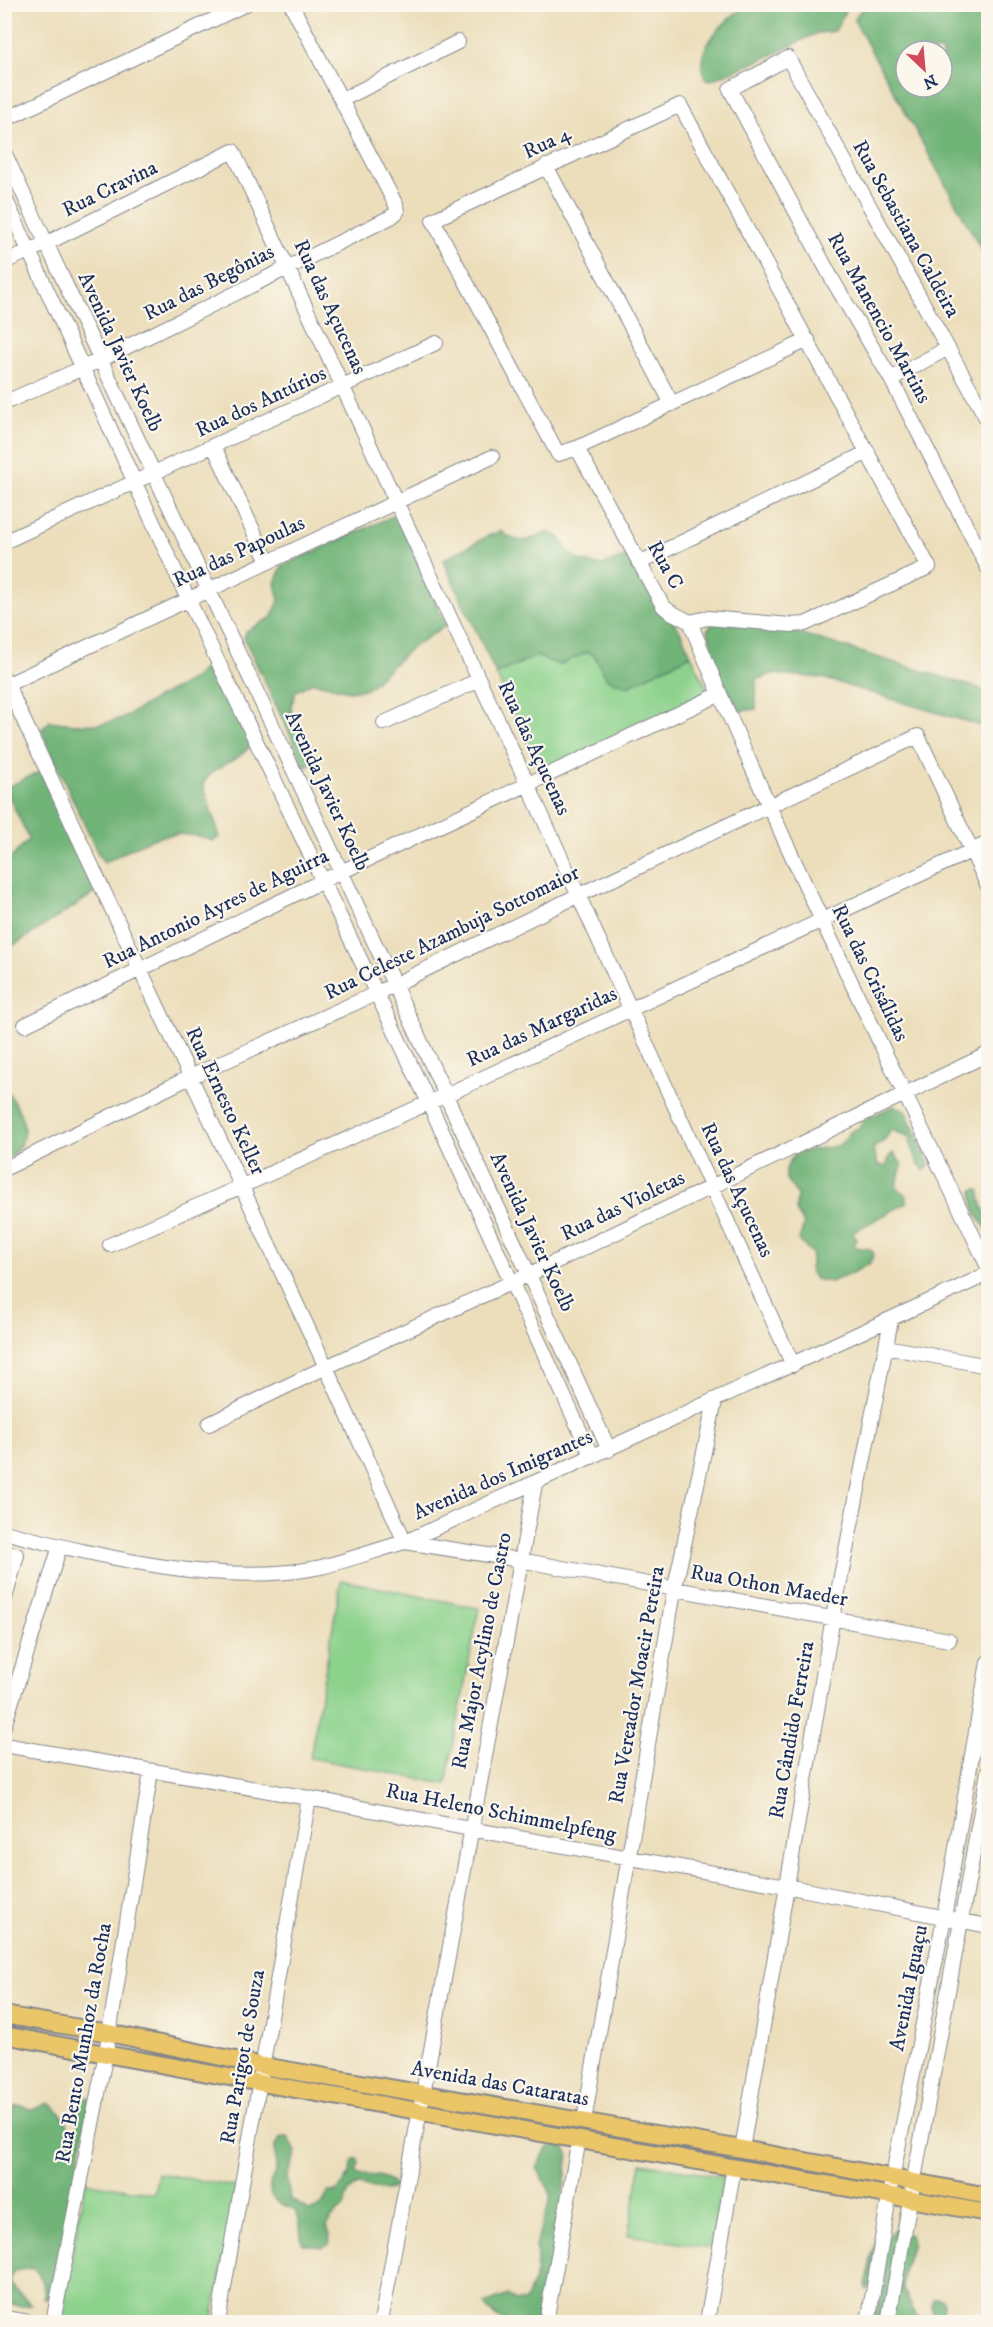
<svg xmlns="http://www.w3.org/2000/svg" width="993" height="2327" font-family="'IM FELL DW Pica',serif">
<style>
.green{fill:#8cd28c;stroke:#548075;stroke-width:1.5}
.forest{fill:#71b478;stroke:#46726b;stroke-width:1.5;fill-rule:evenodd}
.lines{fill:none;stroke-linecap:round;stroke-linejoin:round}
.minor-casing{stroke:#84868c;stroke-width:16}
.major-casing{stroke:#84868c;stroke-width:20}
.minor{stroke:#fff;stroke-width:14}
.major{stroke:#ebc669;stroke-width:16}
.labels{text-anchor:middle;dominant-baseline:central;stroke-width:4.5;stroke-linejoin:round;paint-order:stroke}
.street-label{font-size:21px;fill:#1b2f5e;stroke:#fbf7ec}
</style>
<rect width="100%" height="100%" fill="#fbf7ec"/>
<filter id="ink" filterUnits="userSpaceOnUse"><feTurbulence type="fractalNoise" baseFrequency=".0167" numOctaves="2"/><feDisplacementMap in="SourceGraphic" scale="12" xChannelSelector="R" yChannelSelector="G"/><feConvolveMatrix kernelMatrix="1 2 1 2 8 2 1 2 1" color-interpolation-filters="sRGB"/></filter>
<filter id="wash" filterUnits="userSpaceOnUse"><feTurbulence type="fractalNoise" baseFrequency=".008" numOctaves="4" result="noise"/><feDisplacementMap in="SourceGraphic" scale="24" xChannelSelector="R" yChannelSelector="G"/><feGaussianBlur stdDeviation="1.35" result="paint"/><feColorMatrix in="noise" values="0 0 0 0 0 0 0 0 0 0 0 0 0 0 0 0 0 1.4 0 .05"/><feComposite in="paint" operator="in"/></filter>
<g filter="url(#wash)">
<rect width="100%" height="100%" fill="#ecdebb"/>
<path class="green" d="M587,652l7,3 13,24 21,7 63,-31 18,38 -165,78 -5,-3 -43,-94 40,-18 23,9z
M341,1580l138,28 -33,176 -136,-26z
M641,2163l82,14 -12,71 -83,-13z
M158,2173l78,14 -24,135 -152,-1 25,-139 69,12z"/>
<path class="forest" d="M747,5v-1l101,1 -13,26 -18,2 -52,25 -54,22 -5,-1c-17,-28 20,-60 41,-74z
M864,5h102l22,13v243l-134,-241zM906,51h36v36h-36z
M395,515l4,5 47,105 -35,23 -44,41 -18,2 -36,-9 -17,9c-1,6 -6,14 -5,19 1,19 38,41 15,58l-62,-130 2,-7 25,-13 8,-17 -4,-18 7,-17z
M501,531c19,16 28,9 48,1l11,6 8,14 13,9 19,5 27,-10 7,6 46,69 11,24 -63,31 -21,-7 -13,-24 -7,-3 -28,13 -23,-9 -40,18 -53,-114 47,-25z
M714,622l78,9 196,60v37l-166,-50 -50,-4 -16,6v29l-16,2c-11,-15 -19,-31 -24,-48 -3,-12 -4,-22 -9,-33z
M210,660l38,74 2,12c-13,18 -38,18 -47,39l17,52 -7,4c-45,-17 -69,1 -109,22l-6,-9 -57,-124 9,-9c19,3 37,5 55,2 20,-4 36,-16 54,-26 19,-11 40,-17 51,-37z
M41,771l38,82 16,40 -90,58 -1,-86 25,-26 -24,-51z
M4,1086c19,29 33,50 1,75z
M894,1106l9,3 4,5 23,52 -6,4 -6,-7 -10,-27 -17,-6 -7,11 -11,7c0,7 5,10 4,16l9,3 4,-12 4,-2 8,12 -6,22 10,8v8l-53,29 4,8 -3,3 2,4c8,3 15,-2 18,8l-5,9 -21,11 -18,7 -15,-3 -5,-8 2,-18c-17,-16 -14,-7 -8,-29l-8,-13 1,-17 -11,-15v-9l3,-8 6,-7 9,-4 33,-5 7,-5 5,-8 11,-6 5,-8z
M977,1189l3,2c-1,14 9,24 8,39 -10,-10 -16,-24 -15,-39z
M87,2097l3,1 -15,83 -8,15 2,19 -17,82 -8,2c1,-13 -1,-22 -11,-31l-19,3 -5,8 3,7 20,19 -10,1 -17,-3 1,-75 -2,-21 4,-6 2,-12 -6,-14 1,-8 5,-15 -2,-29 7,-17h9l8,4 16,-7c7,4 18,14 20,23 2,5 0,9 3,15 14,-18 0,-28 16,-44z
M288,2136l8,16 -9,25 3,22 20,12 12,-6 6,-13h9l13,-18 3,-13 4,-2 2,4 -3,9 2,3c12,0 32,0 37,12 -12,7 -24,0 -37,-2 -10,5 -12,10 -13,21l-14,12 -4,9 3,8 -1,9 -8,3 -18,-3c-4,-10 -1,-25 -8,-33 -6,-6 -13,-5 -18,-9 -11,-8 -8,-21 -1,-30l-1,-26 5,-8z
M561,2141l8,15 -22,135 -12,31c-22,0 -38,2 -51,-18l24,-9 7,6 9,1 12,-27 1,-19 -2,-10 15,-45v-9l-13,-24c5,-13 11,-23 24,-27z
M882,2219l4,21 4,-1v-5l6,-6 2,4 12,2 2,9 -7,22 -3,22c7,12 10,26 20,35h-46l-2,-3c4,-17 17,-36 9,-52l-16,23 -2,-4 13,-57v-9z
M938,2298l4,1 2,4 -1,10 11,9h-18c-2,-7 -6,-13 -3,-23z"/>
</g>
<g filter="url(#ink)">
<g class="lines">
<g class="minor-casing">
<path id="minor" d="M341,100l117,-58
M4,120l242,-116
M4,152c200,433 408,863 605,1298
M546,166l126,238
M4,196l184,403 241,504 163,354
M4,262l43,-19 186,-92 295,634 265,580
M891,379l57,-31
M4,403l96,-43 291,-143 6,-5 -1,-7 -105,-201
M988,421l-200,-363 -58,31 102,190 59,100 97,189
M214,447l54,115
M577,448l86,158 6,5 21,11c89,219 196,431 298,645
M4,542l432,-199
M639,563l229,-111
M690,622l18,-4 83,7 14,-1 124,-57 -249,-462 -247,115 125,234 19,-6 231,-108
M4,678l322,689 79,175
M4,686l488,-229
M384,723l95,-43
M25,1025l316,-153 379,-178
M4,1169l186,-92 185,-83 204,-99 339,-159 70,150
M110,1245l336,-150 542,-252
M886,1347l102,19
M209,1424l117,-57 204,-93 458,-220
M4,1532c95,24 220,56 317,35 28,-7 56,-17 84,-25l583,-268
M405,1542l115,18 429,80
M4,1552l13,3 -13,47
M4,1726l56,-180
M4,1745l305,53 161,31 316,57 202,40
M584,2121l90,-530 41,-190
M742,2149l91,-532 58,-297
M4,2318l25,4
M53,2322l53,-269 45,-282
M218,2322l91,-524
M381,2322l154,-838
M546,2322l33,-183
M707,2322l27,-155
M868,2322l24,-143 52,-261 44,-256
M888,2322l100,-550"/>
</g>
<g class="major-casing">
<path id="major" d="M4,2015l105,18 154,33 479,83 246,47
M4,2035l257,48 727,130"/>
</g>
<use href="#minor" class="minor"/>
<use href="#major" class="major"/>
</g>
</g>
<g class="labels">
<g class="street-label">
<text transform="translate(547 143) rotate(-25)">Rua 4</text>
<text transform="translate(110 189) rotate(-26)">Rua Cravina</text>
<text transform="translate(906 229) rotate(61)">Rua Sebastiana Caldeira</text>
<text transform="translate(209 283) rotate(-27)">Rua das Begônias</text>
<text transform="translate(330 307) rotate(65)">Rua das Açucenas</text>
<text transform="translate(879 318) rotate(61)">Rua Manencio Martins</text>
<text transform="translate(120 352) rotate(65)">Avenida Javier Koelb</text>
<text transform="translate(261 402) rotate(-25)">Rua dos Antúrios</text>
<text transform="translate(239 552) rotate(-25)">Rua das Papoulas</text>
<text transform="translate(665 565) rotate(61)">Rua C</text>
<text transform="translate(534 748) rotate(65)">Rua das Açucenas</text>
<text transform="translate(327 791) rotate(65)">Avenida Javier Koelb</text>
<text transform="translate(216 909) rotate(-26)">Rua Antonio Ayres de Aguirra</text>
<text transform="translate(452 933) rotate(-26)">Rua Celeste Azambuja Sottomaior</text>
<text transform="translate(870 973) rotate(64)">Rua das Crisálidas</text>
<text transform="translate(542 1027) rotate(-25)">Rua das Margaridas</text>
<text transform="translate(225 1101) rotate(65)">Rua Ernesto Keller</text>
<text transform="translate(737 1190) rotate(65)">Rua das Açucenas</text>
<text transform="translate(623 1206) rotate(-26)">Rua das Violetas</text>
<text transform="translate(532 1232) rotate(65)">Avenida Javier Koelb</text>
<text transform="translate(503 1475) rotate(-24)">Avenida dos Imigrantes</text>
<text transform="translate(769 1586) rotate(10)">Rua Othon Maeder</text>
<text transform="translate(482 1651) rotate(-79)">Rua Major Acylino de Castro</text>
<text transform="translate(637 1685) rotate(-80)">Rua Vereador Moacir Pereira</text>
<text transform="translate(792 1730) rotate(-80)">Rua Cândido Ferreira</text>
<text transform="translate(501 1813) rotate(11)">Rua Heleno Schimmelpfeng</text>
<text transform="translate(909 1988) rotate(-79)">Avenida Iguaçu</text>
<text transform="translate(84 2043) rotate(-80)">Rua Bento Munhoz da Rocha</text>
<text transform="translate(243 2057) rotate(-80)">Rua Parigot de Souza</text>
<text transform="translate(500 2084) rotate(10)">Avenida das Cataratas</text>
</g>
</g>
<rect width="993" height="2327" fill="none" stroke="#fbf7ec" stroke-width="24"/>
<g transform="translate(924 69) rotate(154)"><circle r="28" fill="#fbf7ec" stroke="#a1a7b3" stroke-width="1.5"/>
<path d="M0-4.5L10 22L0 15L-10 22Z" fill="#d1495b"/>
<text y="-9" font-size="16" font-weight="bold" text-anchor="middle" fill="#1b2f5e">N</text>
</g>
</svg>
